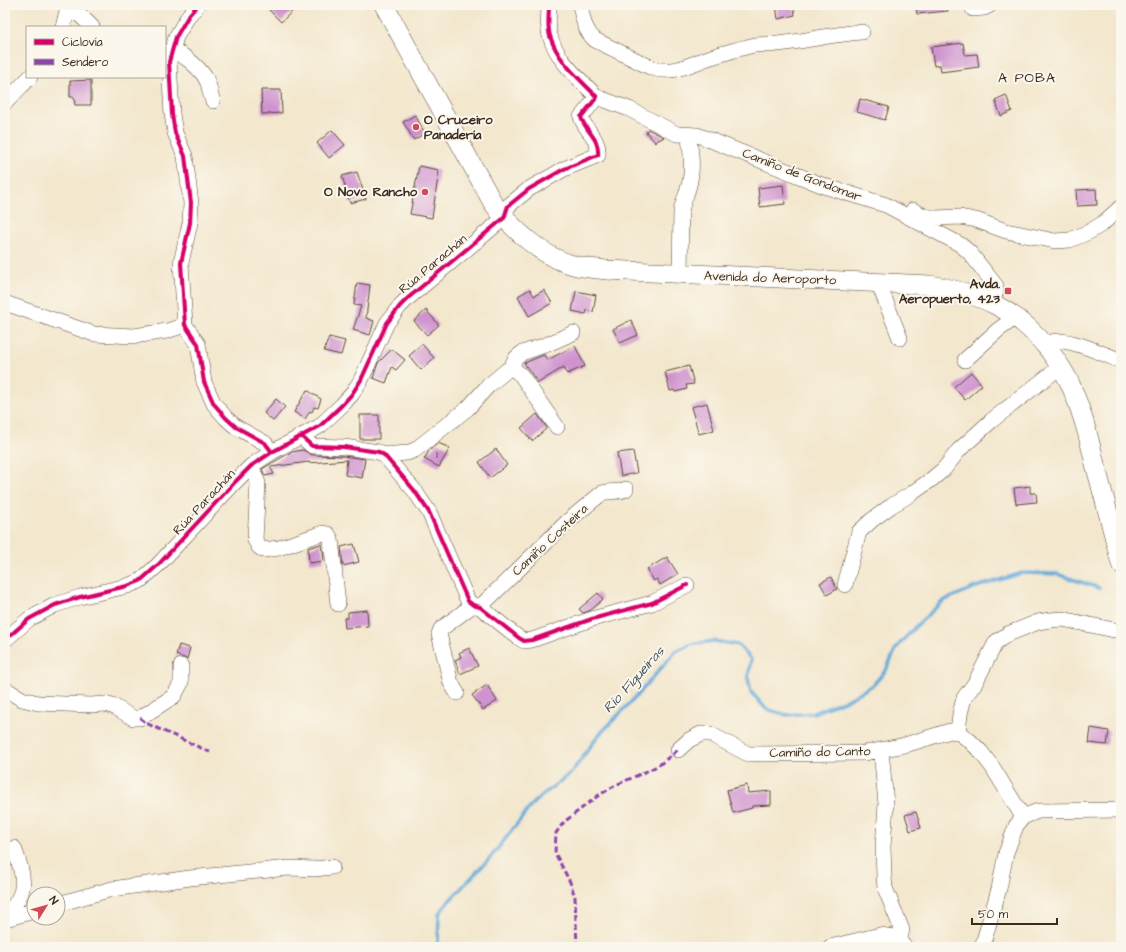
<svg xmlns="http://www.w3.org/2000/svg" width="1126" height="952" font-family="'Architects Daughter',sans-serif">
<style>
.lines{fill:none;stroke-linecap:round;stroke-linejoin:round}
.stream{stroke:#65a9da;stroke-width:3.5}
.building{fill:#cf93cf}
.minor-casing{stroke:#574638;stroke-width:16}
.major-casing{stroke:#574638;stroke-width:20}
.minor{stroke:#fff;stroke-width:15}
.major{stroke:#fff;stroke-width:19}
.quiet{stroke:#8e44ad;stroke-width:3;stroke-dasharray:6 3;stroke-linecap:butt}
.cycleway-casing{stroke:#fbf7ec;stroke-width:6}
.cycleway{stroke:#d6006c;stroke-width:4}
.poi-dot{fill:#d1495b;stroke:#fbf7ec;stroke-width:1.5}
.labels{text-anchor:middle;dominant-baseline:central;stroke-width:4;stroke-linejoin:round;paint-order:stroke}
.number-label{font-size:11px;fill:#60444a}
.poi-label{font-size:13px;font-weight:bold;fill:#3b2a1e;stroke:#fbf7ec;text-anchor:end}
.street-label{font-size:13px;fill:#3b2a1e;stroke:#fbf7ec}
.neighbourhood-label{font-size:14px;letter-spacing:1px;fill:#3b2a1e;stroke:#fbf7ec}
.water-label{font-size:14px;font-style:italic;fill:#4a5660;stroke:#fbf7ec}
</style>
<rect width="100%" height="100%" fill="#fbf7ec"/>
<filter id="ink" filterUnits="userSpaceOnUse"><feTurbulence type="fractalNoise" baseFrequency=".025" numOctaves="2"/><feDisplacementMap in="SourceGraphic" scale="8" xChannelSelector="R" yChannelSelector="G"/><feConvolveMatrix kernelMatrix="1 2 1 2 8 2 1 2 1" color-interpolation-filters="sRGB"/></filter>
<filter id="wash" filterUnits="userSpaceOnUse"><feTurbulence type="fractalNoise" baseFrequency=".012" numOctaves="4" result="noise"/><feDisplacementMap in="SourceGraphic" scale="16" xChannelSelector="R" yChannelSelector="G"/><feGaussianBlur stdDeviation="0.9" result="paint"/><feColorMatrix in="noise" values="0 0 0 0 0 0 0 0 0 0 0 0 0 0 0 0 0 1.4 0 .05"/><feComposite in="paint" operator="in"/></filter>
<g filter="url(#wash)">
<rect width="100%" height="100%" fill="#f3e7cd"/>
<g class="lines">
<path class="stream" d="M438,947l1,-33 10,-13 42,-44 44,-56 36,-28 27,-37 35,-36 43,-49 15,-7 23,-3 24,4 13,14 -3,19 3,14 15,17 21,6 26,-2 38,-15 23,-14 12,-14 11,-23 18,-20 28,-26 30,-13 49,-15 35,1 42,14"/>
</g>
<g id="blocks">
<path class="building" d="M274,5h25l-18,17 -12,-12z
M776,5h17l2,10 -17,4z
M916,5h31l1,6 -31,3z
M963,43l2,12 12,-1 2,13 -38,5 -1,-7 -6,1 -3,-19z
M91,80v25h-16l-1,-8h-4v-16z
M261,90h20l1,23 -20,1z
M1006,95l6,16 -11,5 -6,-16z
M860,99l29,8 -4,13 -28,-8z
M415,115l10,18 -11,7 -11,-18z
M648,129l16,8 -9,5 -9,-10z
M332,130l13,15 -16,13 -12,-15z
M419,166l20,4 -7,48 -22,-4z
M357,172l9,27 -16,4 -8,-27z
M783,185l2,19 -25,3 -2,-19z
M1096,189l1,16 -20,1 -1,-16z
M357,283l13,2 -4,33 8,3 -4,14 -17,-5 8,-24 -7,-1z
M530,289l4,7 10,-6 8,13 -23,13 -11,-20z
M576,291l20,4 -3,17 -6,-2 -1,4 -14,-3z
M426,310l13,15 -12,10 -13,-14z
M631,320l7,15 -18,8 -7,-14z
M329,337l16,4 -4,14 -17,-4z
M422,344l12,14 -13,12 -12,-14z
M575,346l10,20 -18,8 -3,-7 -26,16 -14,-20 20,-8 3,5z
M392,349l13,11 -9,10 -4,-3 -6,16 -13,-5 5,-15z
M689,366l5,18 -8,1 1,4 -12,3 -1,-2 -4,1 -5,-19z
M971,372l11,13 -17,15 -11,-13z
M307,390l14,9 -3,9 -4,-1 -2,5 -2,-1 -5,8 -11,-7z
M276,399l9,8 -12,14 -9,-8z
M707,403l7,27 -15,4 -8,-27z
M537,414l10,14 -15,13 -11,-13z
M360,415h19v24h-19z
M438,443l12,5 -11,19 -15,-8 5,-8z
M496,449l11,16 -17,13 -11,-16z
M303,450l9,5 31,1 22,3 -3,19 -17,-3 2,-15 -38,3v-1l-39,5 4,7 -9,2 -3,-7 29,-17z
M633,451l4,22 -16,3 -4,-23z
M1030,486v7h6l1,9 -21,2 -2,-16z
M321,544l1,6h1l1,11 -15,2 -1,-15z
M354,544l5,18 -16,4 -2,-19z
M667,557l11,17 -18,11 -3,-6 -3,2 -7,-12z
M831,577l6,12 -10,6 -7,-12z
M598,593l5,6 -12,11 -8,3 -4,-4z
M367,610l1,16 -23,2 -1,-10h4v-6z
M179,645l11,3 -3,11 -11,-4z
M469,648l9,18 -18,8 -5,-14 6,-3 -2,-4z
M487,685l10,16 -14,9 -11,-15z
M1091,728l18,3 -2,14 -18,-2z
M747,785l1,8 23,-2v14l-19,1v2l-19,5 -6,-23z
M916,812l5,16 -11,3 -5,-16z"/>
</g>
</g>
<g filter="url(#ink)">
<use href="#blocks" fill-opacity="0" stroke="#574638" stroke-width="1"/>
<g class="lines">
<g class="minor-casing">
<path id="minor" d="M198,5l-9,10 -13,22 -7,25 3,52 3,19 10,23 6,47 -1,20 -9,40 4,62 13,19 6,38 10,22 12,14 10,9 29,16 7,9
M580,5c3,14 4,25 15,35l57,28c22,7 38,-4 59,-11 14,-4 29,-9 44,-12 7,-1 15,0 22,-1 28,-3 56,-10 85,-12
M973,9l11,-1 6,-3
M67,11l12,3 13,13
M63,27l4,-16v-6
M171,50c13,4 32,20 37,33 2,6 2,12 5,18
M597,97l32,12 48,25 20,1 11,4 116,47 62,19 75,40 9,8 26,33v6l-4,10
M5,103l25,-26
M913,210l11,6 11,2 25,-1 16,3 30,11 49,10 15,-1 19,-8 13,-8 19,-17
M680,274l1,-63c2,-10 7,-19 9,-30 3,-15 1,-32 -2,-47
M878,282l22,56
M5,303l89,31 40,2 33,-5 18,-6
M1046,346c1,-1 3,-3 5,-4 15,-6 55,13 70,19
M965,360l33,-30 18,-13
M510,368l6,-10 6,-5 26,-9 25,-11
M302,437l10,9 32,1 35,5 5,3 30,35 15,22 39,89 5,4 7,2 39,31 5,3 8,-1 60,-21 60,-16 35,-18
M384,455l23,-2 8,-3 53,-42 20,-22 19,-16c6,-3 9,1 14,5l36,52
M251,466l7,17 -3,57 4,7 4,3 16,-2 44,-15 5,1 3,5 7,65
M845,585l14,-53 13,-12 19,-14 20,-12 21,-15 12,-10 15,-19 32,-29 69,-54
M480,607l88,-86 34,-28c8,-3 18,0 24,-4
M5,640l24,-21 26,-14 25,-8 47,-11 13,-5 18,-16 78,-84 15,-15 21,-14 48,-26 22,-21 10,-11 9,-14 26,-57 13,-17 8,-8 96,-80 4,-12 21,-17 35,-20 34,-14c2,-17 -13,-24 -17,-38l16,-20c-18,-19 -39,-35 -47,-61 -3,-10 -1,-21 -1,-31
M5,689l17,10 16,4 53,2 14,-1 10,3 18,11h7l34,-22 7,-13v-17
M457,693l-6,-10 -12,-49 2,-5 32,-24
M958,732l2,-18 4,-16 11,-15 21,-41 12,-8 30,-12 12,-2 12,-1 52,11h7
M678,750l11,-10 12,-6h9l38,20 117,-1 40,-8 45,-14 8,1 12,9 11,11 12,16 30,49
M881,750l5,54 -3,43 1,29 1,12 17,42 -3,11
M58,904l54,-15 78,-11 99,-10 25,1 18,-2
M5,915c25,-22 19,-39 9,-67
M5,919l29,-8
M830,947l50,-12 13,2 12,10
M982,947l17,-58 7,-36 10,-27 7,-9 15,-6 83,-1"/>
</g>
<g class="major-casing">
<path id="major" d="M384,5l109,198c18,25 49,54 80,62 11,3 23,4 34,5l323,15c49,8 87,24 119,65 8,11 17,23 22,36 11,25 18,51 24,78 9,33 18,67 26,100"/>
</g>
<use href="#minor" class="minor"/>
<use href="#major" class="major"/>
<path class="quiet" d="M140,718l8,6 64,29
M577,947l-2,-50 -5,-15 -15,-29 1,-20 8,-11 35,-27 17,-10 31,-14 12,-6 19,-15"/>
<g class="cycleway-casing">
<path id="cycleway" d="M198,5l-9,10 -13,22 -7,25 3,52 3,19 10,23 6,47 -1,20 -9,40 4,62 13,19 6,38 10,22 12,14 10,9 29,16 7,9
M302,437l10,9 32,1 35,5 5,3 30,35 15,22 39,89 5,4 7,2 39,31 5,3 8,-1 60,-21 60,-16 35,-18
M5,640l24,-21 26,-14 25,-8 47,-11 13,-5 18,-16 78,-84 15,-15 21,-14 48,-26 22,-21 10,-11 9,-14 26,-57 13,-17 8,-8 96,-80 4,-12 21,-17 35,-20 34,-14c2,-17 -13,-24 -17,-38l16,-20c-18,-19 -39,-35 -47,-61 -3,-10 -1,-21 -1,-31"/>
</g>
<use href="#cycleway" class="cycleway"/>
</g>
</g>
<g class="poi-dot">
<circle cx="416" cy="127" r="4"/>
<circle cx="425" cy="192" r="4"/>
<rect x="1004" y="287" width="8" height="8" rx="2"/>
</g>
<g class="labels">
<g class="number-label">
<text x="437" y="454">1</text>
</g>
<g class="poi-label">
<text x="424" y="120" text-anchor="start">O Cruceiro<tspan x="424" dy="15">Panadería</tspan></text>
<text x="417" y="192">O Novo Rancho</text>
<text x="1000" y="284">Avda.<tspan x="1000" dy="15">Aeropuerto, 423</tspan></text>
</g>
<g class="street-label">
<text transform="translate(802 175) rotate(21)">Camiño de Gondomar</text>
<text transform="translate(433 264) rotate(-40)">Rúa Parachán</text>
<text transform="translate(770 278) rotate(2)">Avenida do Aeroporto</text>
<text transform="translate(204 502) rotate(-47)">Rúa Parachán</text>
<text transform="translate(550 540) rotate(-43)">Camiño Costeira</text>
<text transform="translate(820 752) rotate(-1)">Camiño do Canto</text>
</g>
<g class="neighbourhood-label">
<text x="1027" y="78">A POBA</text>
</g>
<g class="water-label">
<text transform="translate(634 680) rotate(-48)">Río Figueiras</text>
</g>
</g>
<rect width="1126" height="952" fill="none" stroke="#fbf7ec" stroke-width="20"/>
<rect x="26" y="26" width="140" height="52" fill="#fbf7ec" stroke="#aea59a"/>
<rect x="34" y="39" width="20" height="6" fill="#d6006c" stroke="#aea59a"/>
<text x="62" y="46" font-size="12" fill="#3b2a1e">Ciclovía</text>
<rect x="34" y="59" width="20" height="6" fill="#8e44ad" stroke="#aea59a"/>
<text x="62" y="66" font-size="12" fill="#3b2a1e">Sendero</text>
<g transform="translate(46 906) rotate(53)"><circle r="19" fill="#fbf7ec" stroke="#aea59a"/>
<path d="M0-3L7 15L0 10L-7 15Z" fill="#d1495b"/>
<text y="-6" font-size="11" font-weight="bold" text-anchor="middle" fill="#3b2a1e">N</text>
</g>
<path d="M972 918v6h85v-6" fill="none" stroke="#3b2a1e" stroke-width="2"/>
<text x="978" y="918" font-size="12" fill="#3b2a1e" stroke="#fbf7ec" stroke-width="3" paint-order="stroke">50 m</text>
</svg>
